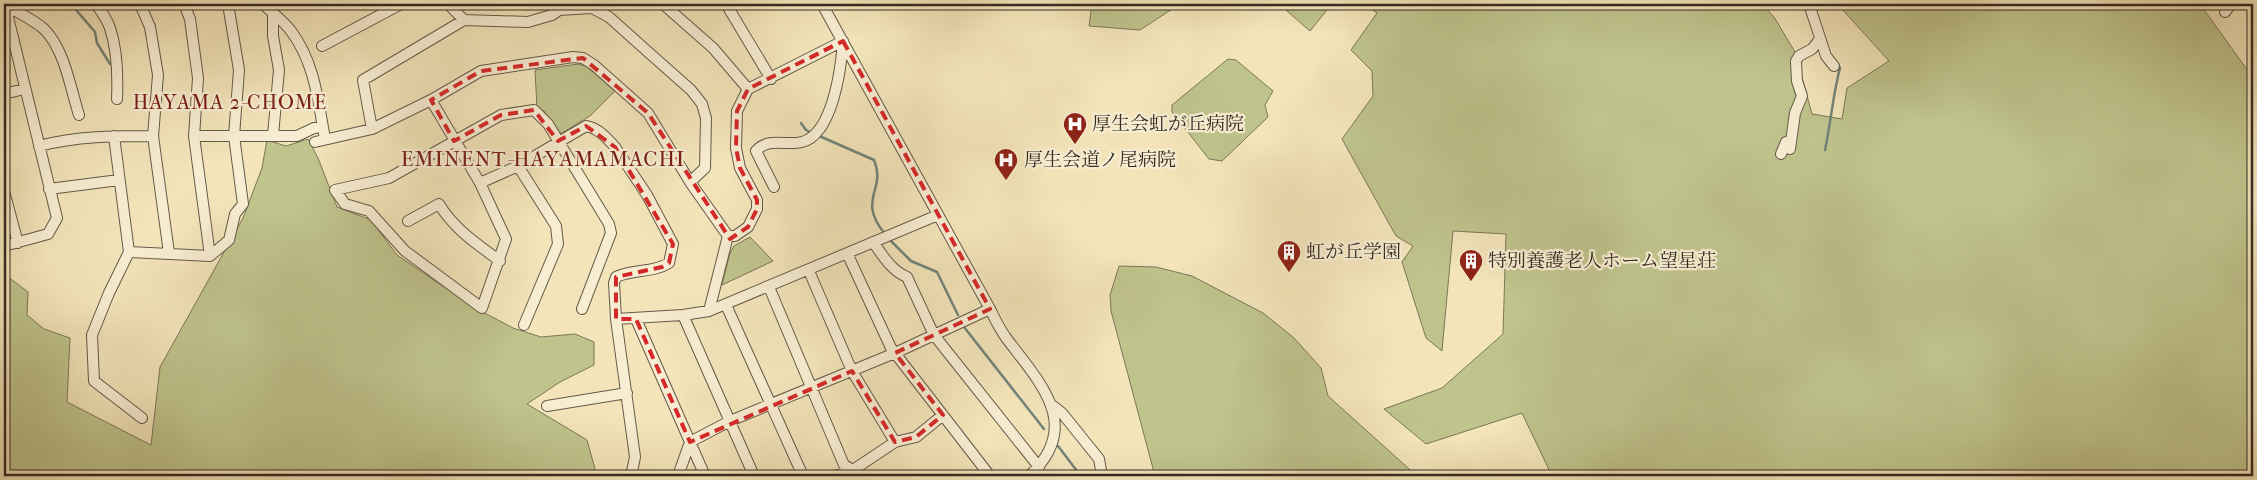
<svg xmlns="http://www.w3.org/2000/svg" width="2257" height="480" font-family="'IM FELL French Canon','Noto Serif JP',serif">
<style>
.green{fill:#bfc38c;stroke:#7a7757}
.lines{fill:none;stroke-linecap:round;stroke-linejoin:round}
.stream{stroke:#728379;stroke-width:2.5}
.minor-casing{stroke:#645948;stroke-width:12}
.minor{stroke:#f7edd2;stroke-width:10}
.marked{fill:none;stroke:#d62828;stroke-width:4;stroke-dasharray:10 6;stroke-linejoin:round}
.labels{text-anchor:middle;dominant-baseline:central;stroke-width:4.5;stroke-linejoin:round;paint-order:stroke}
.poi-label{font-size:19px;fill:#352b22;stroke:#f7edd2;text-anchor:start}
.neighbourhood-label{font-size:20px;letter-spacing:1px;fill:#7a1f14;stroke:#f7edd2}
.quarter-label{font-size:21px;letter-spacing:1px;fill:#7a1f14;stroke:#f7edd2}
</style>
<rect width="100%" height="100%" fill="#f3e4ba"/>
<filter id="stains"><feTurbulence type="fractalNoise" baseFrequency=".004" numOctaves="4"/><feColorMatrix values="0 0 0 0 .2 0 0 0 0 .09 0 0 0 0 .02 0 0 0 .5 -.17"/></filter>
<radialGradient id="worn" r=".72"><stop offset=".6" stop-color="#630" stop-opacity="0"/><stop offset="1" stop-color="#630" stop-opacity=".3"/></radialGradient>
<path class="green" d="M1092,4h88l-40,26 -51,-4z
M1279,4h53l-22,27z
M1365,4h397l12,13 21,35 17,62 30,5 5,-31 42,-27 -47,-52 -14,-3 -1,-2h373l53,74v398h-701l-30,-63 -96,31 -42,-35 58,-21 61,-54 3,-100 -53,-3 -11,120 -16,-13 -24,-76 11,-16 -17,-10 -54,-97 31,-43 -1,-25 -21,-21 26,-37z
M1228,59l8,1 37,31 -8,14 3,12 -46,44 -13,-2 -37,-47v-7z
M578,64l8,2 29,25 -25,25 -28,17 -5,-1 -13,-21 -7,-3 -2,-38z
M308,139l10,19 19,49 34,13 26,35 78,53 38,20 28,9 34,-3 19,8v23l-34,17 -33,22 60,36 10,36h-593v-202l24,18 -1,23 17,14 26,9 -3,64 84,43 9,-78 83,-149 19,-50 5,-28 19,6z
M750,237l23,24 -51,24 8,-32 4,-7z
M1119,266l37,1 36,9 71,37 31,25 27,30 7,28 89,80h-262l-44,-165 -1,-16z"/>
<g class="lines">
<path class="stream" d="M71,4l24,28 2,11 13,21
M801,123l5,7 6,3
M817,135l57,25c13,30 -18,39 11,74
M1825,150c6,-28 8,-56 15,-82l-2,-3
M888,238l23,23 26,11 21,43
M964,327l80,102
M1058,446l19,25 8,5"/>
<g class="minor-casing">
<path id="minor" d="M4,4c12,8 29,15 40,25 21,21 26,58 35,86
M96,4c5,7 11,15 14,24 7,21 8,48 7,71
M140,4l10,23 8,48 -5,61 16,117
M184,4l6,15 8,59 -4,58 16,120
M263,4c9,9 20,16 28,27 24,32 27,70 34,108
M448,4l16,16
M663,4l50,44 35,41
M726,4l45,75
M822,4l168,305c5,10 10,21 17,30 34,45 76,87 22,137
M1809,4l17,52 8,10
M2225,12l4,-5 -2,-3
M322,46l79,-42
M4,94l20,-5
M372,129l-9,-49 101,-60 64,2 24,-7 7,-5 33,-2 17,9 38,34 44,39 11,14 4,14 -1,50 -15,14
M273,135l6,-65 -6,-34v-23
M114,136l15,116 -20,41 -17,42 2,46 48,37
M194,136h103l17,-8 8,-1
M315,142l57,-13 59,-29
M39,146c38,-10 75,-10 114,-10
M1781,154l5,-12 4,7 5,-36 7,-17 -5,-15 -1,-20 3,-5 13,-7 8,-10
M518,166l38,60 2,18 -34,81
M480,183l38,-17 68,-40c12,2 21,12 29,21l32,48 26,49 -4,19c-16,10 -36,6 -53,14l-2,6 2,36 19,138 -4,19
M774,187l-18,-36c12,-14 30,-5 46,-9 31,-8 39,-74 41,-100
M49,189l70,-9
M4,191l14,52
M408,221l31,-17c15,25 38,40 61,57
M873,242c10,14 18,28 34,35l27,58 105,132
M4,246l44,-12 9,-16 -52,-213
M129,252l81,4 19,-16 6,-26 8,-10 -9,-68 5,-66 -10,-60
M847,253l44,95 99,128
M809,271l43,100 43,71
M769,287l75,178 9,5 2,6
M726,305l77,171
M582,309l29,-76 -2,-9 -61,-100 -14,-14 -33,5 -112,63 -54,12 10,14 24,7 36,40 77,57 24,-69 -26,-56 -49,-83 50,-29 92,-14 10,1 11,7 54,48 42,69 38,54h7l13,-9 9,-18v-9l-17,-32 -4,-20 1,-37 11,-22 95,-48
M709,311l19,-75
M683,315l71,161
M616,319l67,-4 26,-4 229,-96
M636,319l69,157
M547,406l80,-13
M1053,406l9,7 37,46 3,17
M678,476l12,-34 40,-21 165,-68 95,-44
M835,476l18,-6 42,-28 21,-5 27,-22"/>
</g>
<use href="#minor" class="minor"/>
</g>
<path class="marked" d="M843,41l147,268 -95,44 48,62 -27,22 -21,5 -43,-71 -162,71 -54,-123h-20v-42l46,-10 7,-4 4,-19 -58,-97 -29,-21 -28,15 -24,-31 -33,5 -47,26 -23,-41 50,-29 102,-13 65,55 82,126 18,-12 9,-18v-9l-17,-32 -4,-20 1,-37 11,-22z"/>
<defs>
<g id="hospital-pin" transform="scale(1.25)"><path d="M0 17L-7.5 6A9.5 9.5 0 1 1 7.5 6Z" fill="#8f2418" stroke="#f7edd2"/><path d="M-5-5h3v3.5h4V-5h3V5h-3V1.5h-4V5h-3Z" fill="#fff"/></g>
<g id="building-pin" transform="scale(1.25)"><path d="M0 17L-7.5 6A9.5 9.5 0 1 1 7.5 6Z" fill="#8f2418" stroke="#f7edd2"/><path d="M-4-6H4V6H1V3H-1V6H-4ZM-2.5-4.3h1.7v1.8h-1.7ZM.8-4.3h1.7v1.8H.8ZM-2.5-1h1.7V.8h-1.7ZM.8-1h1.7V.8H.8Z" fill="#fff"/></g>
</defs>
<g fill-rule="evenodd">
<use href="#hospital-pin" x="1075" y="124"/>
<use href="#hospital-pin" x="1006" y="160"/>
<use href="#building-pin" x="1289" y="252"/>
<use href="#building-pin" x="1471" y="261"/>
</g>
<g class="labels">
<g class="poi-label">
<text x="1092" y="124">厚生会虹が丘病院</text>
<text x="1024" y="160">厚生会道ノ尾病院</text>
<text x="1306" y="252">虹が丘学園</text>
<text x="1488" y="261">特別養護老人ホーム望星荘</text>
</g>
<g class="neighbourhood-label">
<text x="230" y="102">HAYAMA 2-CHOME</text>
</g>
<g class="quarter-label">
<text x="543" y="159">EMINENT-HAYAMAMACHI</text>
</g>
</g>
<rect width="2257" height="480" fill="none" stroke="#f3e4ba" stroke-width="20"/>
<rect x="5" y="5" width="2247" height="470" fill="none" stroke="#352b22" stroke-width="2.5"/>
<rect x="10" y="10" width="2237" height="460" fill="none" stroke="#352b22"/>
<rect width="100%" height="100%" filter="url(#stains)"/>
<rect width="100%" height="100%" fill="url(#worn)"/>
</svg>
